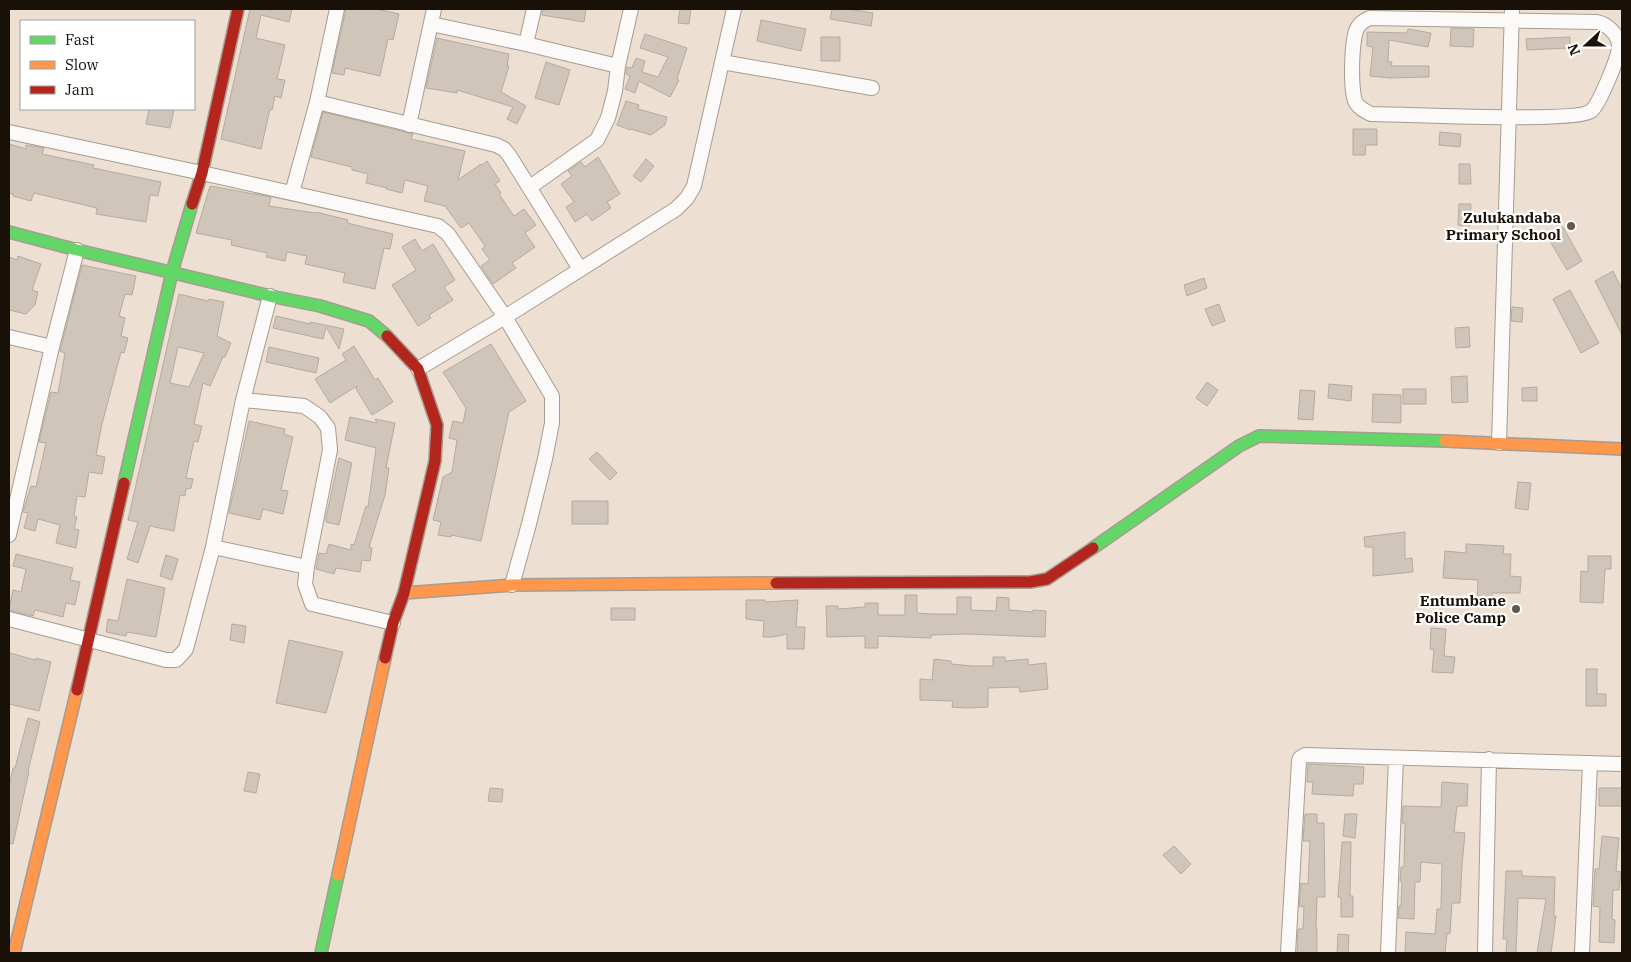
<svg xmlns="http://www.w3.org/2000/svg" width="1631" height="962" font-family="'IBM Plex Serif',serif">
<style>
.building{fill:#cfc5b9;stroke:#b5aba0;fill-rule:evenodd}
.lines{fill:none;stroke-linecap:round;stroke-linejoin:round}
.street-casing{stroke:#a79c91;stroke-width:16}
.fast-casing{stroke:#a79c91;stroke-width:14}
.slow-casing{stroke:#a79c91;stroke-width:14}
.jam-casing{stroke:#a79c91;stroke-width:14}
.street{stroke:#fcfaf8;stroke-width:14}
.fast{stroke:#63d668;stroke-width:11}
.slow{stroke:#ff974d;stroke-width:11}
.jam{stroke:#b3261e;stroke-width:11}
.poi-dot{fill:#63584e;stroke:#fff;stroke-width:2}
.labels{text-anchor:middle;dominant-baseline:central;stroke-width:4.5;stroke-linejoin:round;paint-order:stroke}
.poi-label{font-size:15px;font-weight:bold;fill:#191008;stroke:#fff;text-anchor:end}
</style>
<rect width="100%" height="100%" fill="#eddfd1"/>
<path class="building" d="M250,9h42l-3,13 -28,-7 -5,23 29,7 -8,34 8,1 -4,18 -6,-2 -3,14 -2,-1 -9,40 -40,-10z
M346,9h31l22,5 -6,26 -5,-1 -8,37 -35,-8 -1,7 -12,-2z
M543,9h43l-2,13 -42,-7z
M680,9h11l-2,15 -11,-1z
M832,9h16l25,4 -2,13 -41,-7z
M761,20l45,9 -5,22 -44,-10z
M1451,28l23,1 -1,18 -23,-1z
M1408,29l23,4 -3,14 -39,-7 -1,22h4l-1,4h38v11l-39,1 -20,-2 3,-29 -6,-1v-14l40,1z
M645,34l42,14 -10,31 2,1 -9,17 -31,-16 -4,12 -10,-4 5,-13 -4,-2 1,-7 5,1 4,-10 9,3 -3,11 16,5 10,-20 -28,-9z
M821,37h19v24h-19z
M1570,37v11l-43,2 -1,-11z
M437,38l72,16 -2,12h2l-8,26 25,14 -9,18 -10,-5 6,-12 -56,-17v3l-31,-5z
M546,62l24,8 -11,35 -24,-7z
M626,101l13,4 -1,4 29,8 -2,8 -14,10 -20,-6 -1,1 -13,-5z
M149,109h25l-4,19 -24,-4z
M323,112l90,22 -2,5 54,12 -7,29 23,-16 1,1 5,-4 13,20 -5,3 6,9 -2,1 15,22 10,-7 12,16 -11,8 10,14 -23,16 4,5 -23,16 -12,-18 9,-6 -8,-11 3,-3 -16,-23 -8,5 -16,-22 -21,-5 4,-15 -23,-6 -3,13 -16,-4 1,-1 -21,-5 2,-9 -16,-4v-3l-41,-10z
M1353,129h24v16h-11l-1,10h-12z
M1440,132l21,2 -1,13 -21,-2z
M9,144l17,5v-4l18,3 -2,6 52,11 -1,3 68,14 -3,14 -8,-1 -4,27 -50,-8 1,-6 -63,-15 -3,8 -18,-5v-2l-4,-1z
M598,157l22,37 -13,8 4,6 -19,13 -5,-7 -12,8 -9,-15 8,-5 -13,-18 11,-8 -4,-5 13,-9 4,5z
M646,159l8,7 -13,16 -8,-6z
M1459,164h11l1,20h-12z
M210,186l61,11 -2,9 46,7 1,-1 32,8 -1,3 46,11 -3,15 -6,-1 -9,41 -32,-7 2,-9 -40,-9 2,-8 -20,-4 -2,9 -19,-4 1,-4 -36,-8 1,-5 -36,-7z
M1459,204h12l-1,22 -12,-1z
M1563,227l19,34 -15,9 -20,-34z
M415,239l7,12 11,-7 22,36 -11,7 9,13 -24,15 2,3 -13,8 -26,-41 24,-15 -14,-23z
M18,256l23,8 -9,26 6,2 -3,13 -9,9 -17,-4v-53l8,3z
M82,265l54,11 -4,19 -7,-1 -6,22 6,2 -4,18 7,2 -4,15 -3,-1 -19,72 -6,31 9,2 -3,17 -13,-2 -4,25 -8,-1 -3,20 3,1 -3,12 5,1 -3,18 -20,-5 4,-18 -22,-6 -3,12 -11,-3 4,-15 -5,-1 8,-26 5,1 10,-44 -7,-1 12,-50 7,1 7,-40 -5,-2z
M1613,271l9,18v46l-27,-54z
M1204,278l3,10 -20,8 -3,-11z
M1570,290l29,53 -18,10 -28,-54z
M179,294l29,7 1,-2 15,3 -7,34 14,7 -6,14h-2l-13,29 -7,-3 -9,41 8,2 -4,16 -4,-1 -8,37 7,1 -2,9 -5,1 -1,7 -5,-1 -6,36 -24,-5 -12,37 -11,-4 11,-37 -10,-2zM178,347l26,6 -15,34 -19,-4z
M1219,304l6,17 -13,5 -7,-17z
M1512,307l11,1 -1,14 -11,-1z
M276,316l34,8v-2l34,7 -5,20 -13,-22 -3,12 -50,-11z
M1469,327l1,20 -14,1 -1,-20z
M491,344l35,57 -17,11 -28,129 -30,-6v2l-13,-2 3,-13 -8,-2 10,-43 9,-5 5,-32 -8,-2 4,-17 10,2 3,-15 -23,-36z
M354,346l21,34 3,-2 15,24 -21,13 -16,-26 1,-3 -27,17 -15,-24 31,-19 -4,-6z
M269,347l50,11 -3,15 -50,-11z
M1467,376l1,26 -16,1 -1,-26z
M1207,382l11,8 -11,16 -11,-8z
M1329,384l23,2 -1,15 -23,-3z
M1537,387v14h-15v-13z
M1403,389h23v15h-23z
M1300,390l15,1 -2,29 -15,-1z
M1373,394l28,1v28l-29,-1z
M350,417l27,6 -2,-4 20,4 -9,45h3l-4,27 -16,52 3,1 -2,13 -8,-1 -2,12 -24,-4 -2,6 -18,-5 3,-16 7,1 3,-10 22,6v-6l3,1 12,-39 2,1 8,-59 -31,-8z
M249,421l36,8 -1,5 9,3 -12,53 7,1 -5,23 -20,-5 -3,11 -31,-7z
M597,452l20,21 -7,7 -21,-21z
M339,458l13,5 -13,62 -13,-3v-4z
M1518,482l13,1 -3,27 -13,-2z
M572,501h36v23h-36z
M1405,532v27l7,-1 1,14 -40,4v-29h-8l-1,-10z
M1466,544l38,2 -1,8h8l-1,22 11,1 -1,16h-28v10h-15l1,-23 -35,-2 2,-27 21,2z
M16,554l57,14 -3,12 10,2 -5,23 -9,-2 -3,14 -28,-7 -2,6 -24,-6 4,-20 8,2 5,-23 -13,-3z
M166,555l12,4 -6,21 -12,-4z
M1588,556h23v13h-6l-2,34 -23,-1 1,-31 7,1z
M127,579l38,9 -9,49 -29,-5 -1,4 -20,-4 2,-13 10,2z
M905,595h12v18l14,1h26v-17h14v13l25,1 1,-14 12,1v12l24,2v-2l13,1 -1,26 -78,-3 -36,1v3l-53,-2v12h-13v-12l-38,1 -1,-31h12v3l27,-2v-4h13v12h27z
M746,600h19v2l33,-2 -2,27h9l-1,22h-17v-15l-14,3h-10l1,-16 -18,-2z
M611,608h24v12h-24z
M232,624l14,2 -2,17 -14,-3z
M1431,628l15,1 -2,27 11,1 -2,16 -21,-1 2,-23h-4z
M289,640l54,12 -17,61 -50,-10z
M10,653l25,7 1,-2 15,4 -12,49 -30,-7v-45z
M993,657h12v4l23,-2v6l18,-2 2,26 -28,3 -1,-5 -31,1v19l-21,1 -15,-1 1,-6 -33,-1v-21l12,1 2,-21 17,2v3l21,2h21z
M1586,669h11v25h9v12h-20z
M28,718l12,4 -12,49h1l-16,73 -4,-1v-56l4,-19h2z
M1308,764l56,3 -1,17h-9l-1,12 -41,-2 1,-12h-6z
M248,772l12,2 -4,19 -12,-2z
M1442,782l26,2 -1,22h-10l-3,26 11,1 -3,32 -2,38h-8l-2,31 -3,-1 -2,20h-40l1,-21 29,2 2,-25h4l1,-45 -21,-2 -1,20h-5l-1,37 -16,-1 1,-12h2l1,-24 -2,-1 1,-14h3l1,-44h-3l1,-17 38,1z
M490,788l13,1 -1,13 -14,-1z
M1599,788h23v18h-23z
M1305,814h12v9h7l1,74h-8l-1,32h1v24h-20l1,-24h5l1,-22 -5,-1 2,-23 7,1 2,-43h-7z
M1345,814h12l-2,24 -12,-2z
M1602,836l17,2 -3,33 5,1 -2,18h-6l-1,29 3,1 -1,23 -15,-1 1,-35 -7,-1 2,-37h4z
M1342,842h9l-1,54h3v21h-12v-20h-3z
M1174,846l17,18 -10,10 -18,-19z
M1506,871h16v5l33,1 -1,39h2l-5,37h-14l9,-54 -28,-1 -2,55h-10l1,-14h-4z
M1338,934l11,1 -1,18h-11z"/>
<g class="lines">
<g class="street-casing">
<path id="street" d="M1370,18l227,4c10,2 21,12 22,23 1,10 -20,60 -28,66 -14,12 -189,3 -220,3 -6,-3 -12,-6 -15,-11 -6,-10 -5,-67 2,-76 3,-5 7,-7 12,-9z
M431,24l95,20 92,22
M526,44l8,-35
M722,62l150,26
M317,102l179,43 8,4 5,6 71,114
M409,125l25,-116
M9,132l193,41 236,53 10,8 57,83 47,79v27l-7,36 -16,65 -17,61
M530,187l67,-47 11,-22 7,-27 3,-25 13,-57
M292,193l25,-91 20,-93
M9,337l43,10
M418,369l87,-52 171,-108 11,-11 7,-12 40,-177
M243,400l61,6 16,11 8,11 2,22 -23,117 -2,17 7,20 81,19
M1499,443l13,-434
M9,535l43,-188 25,-97
M213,547l94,20
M9,619l157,41h10l10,-11 27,-102 30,-147 27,-104
M1288,953l11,-192 1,-3 5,-3 317,9
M1388,953l8,-195
M1485,953l4,-194
M1582,953l8,-190"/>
</g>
<g class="fast-casing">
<path id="fast" d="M9,232l68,18 193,46 50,10 49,15 18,15
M124,483l48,-211 20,-68
M1093,548l146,-102 20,-10 186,5
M321,953l17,-78"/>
</g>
<g class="slow-casing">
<path id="slow" d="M1445,441l177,8
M404,593l108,-8 264,-2
M338,875l47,-217
M14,953l63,-263"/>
</g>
<g class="jam-casing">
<path id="jam" d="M192,204l10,-31 36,-164
M776,583l254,-1 17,-3 46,-31
M385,658l8,-35 11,-30 31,-132 2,-36 -19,-56 -31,-33
M77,690l47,-207"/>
</g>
<use href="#street" class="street"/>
<use href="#fast" class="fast"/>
<use href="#slow" class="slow"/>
<use href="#jam" class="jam"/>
</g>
<g class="poi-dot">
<circle cx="1571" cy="226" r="5"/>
<circle cx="1516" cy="609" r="5"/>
</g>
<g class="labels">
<g class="poi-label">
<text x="1561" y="217">Zulukandaba<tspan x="1561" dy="17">Primary School</tspan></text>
<text x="1506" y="600">Entumbane<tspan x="1506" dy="17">Police Camp</tspan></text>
</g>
</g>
<rect width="1631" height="962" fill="none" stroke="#191008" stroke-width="20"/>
<rect x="20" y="20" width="175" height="90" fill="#ffffff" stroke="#a39f9c"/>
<rect x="30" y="36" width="25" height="8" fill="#63d668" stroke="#a39f9c"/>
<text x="65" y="45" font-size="15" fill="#191008">Fast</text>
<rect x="30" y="61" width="25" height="8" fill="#ff974d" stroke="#a39f9c"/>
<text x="65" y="70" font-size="15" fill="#191008">Slow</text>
<rect x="30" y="86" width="25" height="8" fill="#b3261e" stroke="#a39f9c"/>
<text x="65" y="95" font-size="15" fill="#191008">Jam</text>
<g transform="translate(1586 45) rotate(249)" stroke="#ffffff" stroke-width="4" paint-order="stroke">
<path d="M0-4L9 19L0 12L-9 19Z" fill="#191008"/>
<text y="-8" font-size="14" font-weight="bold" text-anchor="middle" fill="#191008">N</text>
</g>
</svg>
